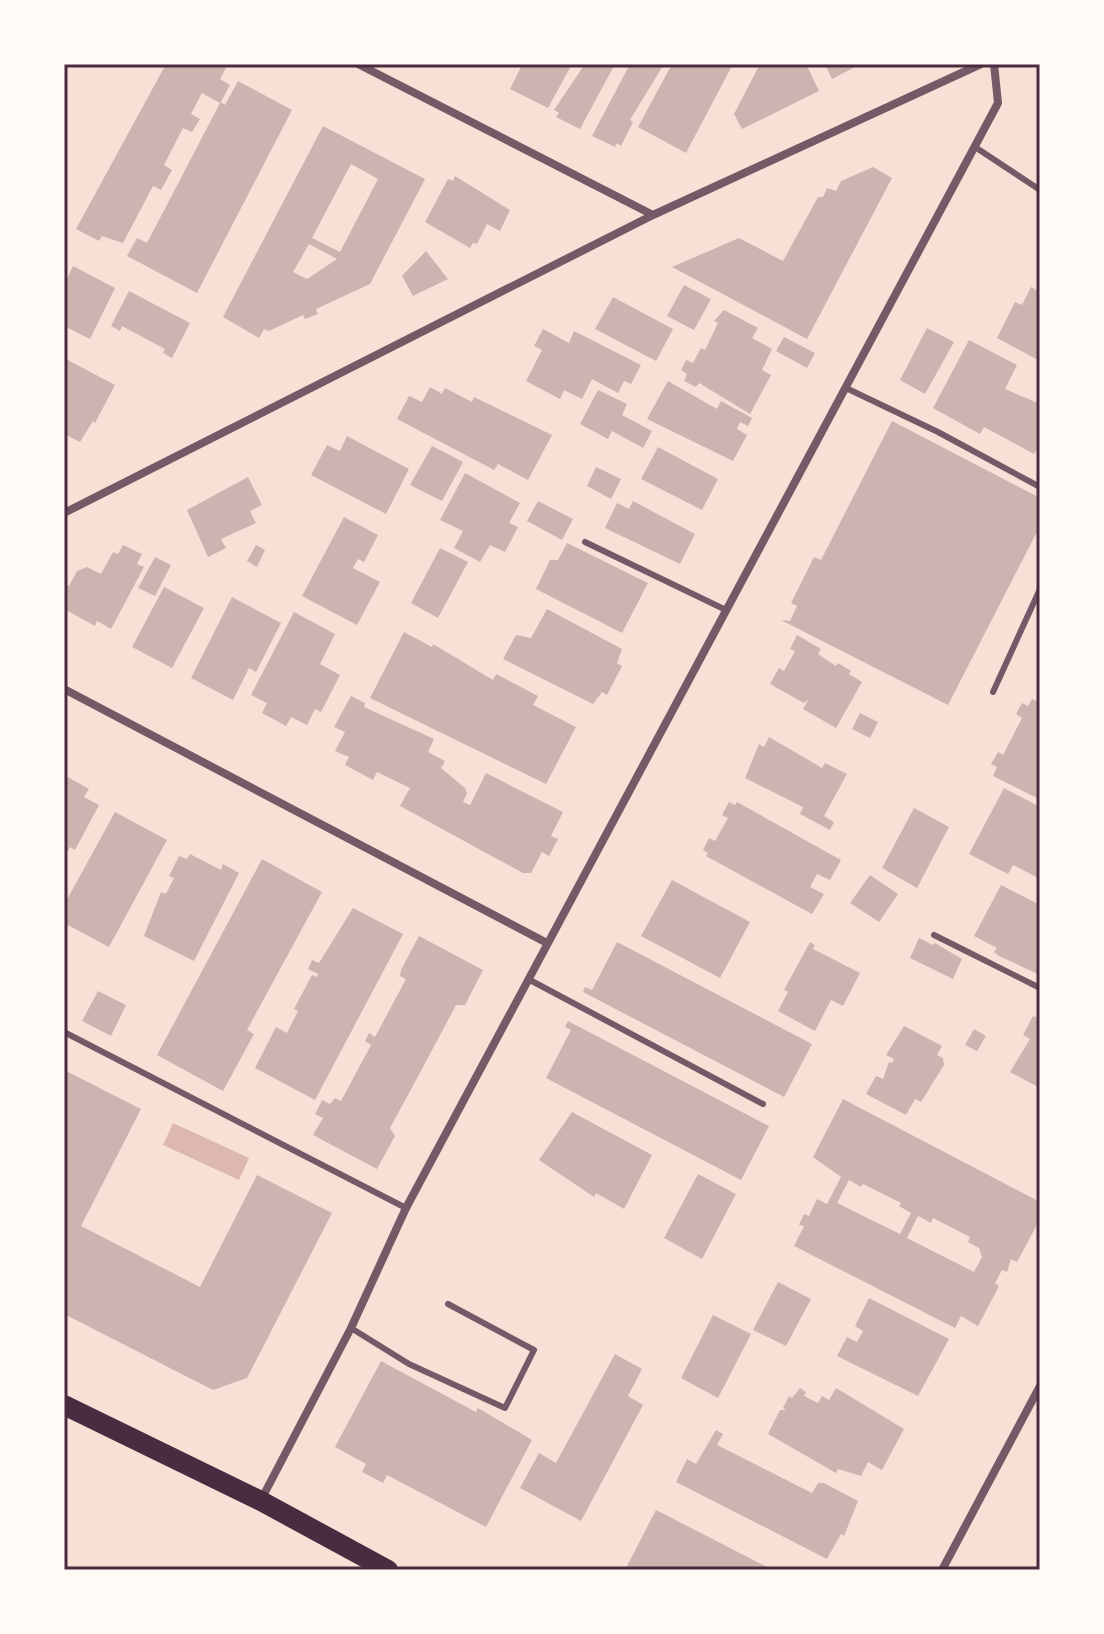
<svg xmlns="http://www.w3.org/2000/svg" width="1104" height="1634" font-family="Rubik,sans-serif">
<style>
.water{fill:#dcb8b0}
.building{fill:#ccb4b1;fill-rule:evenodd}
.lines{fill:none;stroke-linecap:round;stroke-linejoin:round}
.service{stroke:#755966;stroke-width:6}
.minor{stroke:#755966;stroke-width:8}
.primary{stroke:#4a2c40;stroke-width:20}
.neatline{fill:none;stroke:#4a2c40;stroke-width:3}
</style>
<rect width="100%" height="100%" fill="#f7e1d7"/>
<path class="water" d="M173,1123l76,35 -10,22 -76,-35z"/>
<path class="building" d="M166,64h62l-8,15 10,6 -9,17 4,3 13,-24 54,29 -95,183 -70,-37 10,-18 10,5 73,-140 -18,-10 -11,21 9,5 -8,13 -9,-4 -19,37 8,5 -11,20 -8,-4 -30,57 -21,-7 -3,5 -23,-12z
M519,64h53l-24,44 -38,-19 10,-20z
M585,64h30l-35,65 -24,-12 3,-4 -5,-3z
M630,64h34l-34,56 3,2 -12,24 -4,-3 -2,4 -23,-11z
M672,64h61l-47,89 -48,-26z
M760,64h46l13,27 -77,38 -8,-15z
M825,64h36l-29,15z
M323,126l102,53 -55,105 -54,25 2,5 -13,5 -2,-4 -34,16 -5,-2 -5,9 -36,-21zM351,164l27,15 -38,73 -28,-14zM309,244l28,15 -30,20 -14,-7z
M873,167l19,11 -85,161 -135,-72 67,-29 44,23 35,-64h5l4,-9 9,3 5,-10z
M455,176l55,34 -10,21 -13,-7 -10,20 -4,-1 -3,5 -45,-26 23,-43 5,2z
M426,251l22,28 -35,17 -11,-20z
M73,266l42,22 -25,51 -26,-13v-41z
M684,285l27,14 -17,31 -27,-14z
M1031,287l9,5v69l-43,-23 18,-36 7,3z
M129,291l61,32 -18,35 -9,-5 2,-4 -43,-23 -2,5 -9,-5z
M613,297l60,32 -17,32 -61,-32z
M724,310l34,18 -6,10 20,11 -10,21 9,5 -21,39 -51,-31 -3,4 -12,-6 3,-7 -6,-4 5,-10 7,3 8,-15 4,2 13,-27 -4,-2z
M927,328l27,14 -29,52 -25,-14z
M543,329l26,14 5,-12 67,34 -10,19 -7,-3 -6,12 -26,-14 -10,20 -18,-9 -4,9 -34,-18 16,-31 -8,-4z
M784,337l31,16 -8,15 -31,-17z
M969,340l48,25 -12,24 35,15v40l-6,10 -50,-27 -4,7 -47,-26z
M64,358l51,27 -20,38 -2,-2 -13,21 -16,-8z
M668,381l49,28 4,-8 31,17 -4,8 -8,-4 -3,7 10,6 -14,26 -86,-42z
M430,387l12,7 3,-6 27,14 2,-5 78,38 -24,45 -30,-16 -4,6 -97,-51 12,-23 13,6z
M598,390l29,14 -5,11 30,16 -9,17 -31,-17 -4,8 -28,-15z
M892,421l148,77v28l-92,179 -167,-85 9,1 7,-15 -6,-3 23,-46 7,3z
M347,436l62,33 -23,45 -75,-39 16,-30 13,6z
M432,446l31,16 -21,39 -32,-16z
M658,447l60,32 -16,31 -61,-31z
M596,467l25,12 -10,20 -24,-13z
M465,473l55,30 -11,20 9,4 -13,25 -15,-7 -10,17 -26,-14 9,-17 -23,-11z
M248,477l14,28 -12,6 6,12 -35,16 5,9 -18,9 -21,-47z
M538,501l35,18 -11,21 -35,-19z
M633,501l62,33 -15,30 -75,-36 12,-25 12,6z
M344,517l34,18 -14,27 -6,-3 -5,9 27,14 -23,43 -55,-29z
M567,543l81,40 -26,50 -86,-44 14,-29h8z
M123,545l19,9 -5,10 7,3 -33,62 -14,-8 -2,5 -29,-16 -2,4v-31l5,3 8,-15 10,-4 14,7 12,-22 5,2z
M256,545l9,5 -8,17 -10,-6z
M440,548l28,14 -30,56 -27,-15z
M155,557l16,8 -16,31 -17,-8z
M164,587l40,21 -32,60 -40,-21z
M232,597l49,26 -25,49 -7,-4 -16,32 -42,-22z
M547,609l75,40 -5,14 5,3 -15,29 -5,-3 -9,12 -90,-45 13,-24 15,3z
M294,612l41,22 -15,30 20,11 -19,37 -6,-3 -8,16 -16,-8 -5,9 -24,-13 5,-10 -16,-8z
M404,632l28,15 1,-3 60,36 3,-6 42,22 -5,9 43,22 -30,57 -176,-86z
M797,635l24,14 -3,5 18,12 2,-3 13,8 -2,3 13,8 -26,46 -33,-19 6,-10 -5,4 -34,-19 9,-16 5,3 11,-20 -5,-2z
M351,696l14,7 -1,4 70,32 -6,13 17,9 -4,7 24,20 2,5 -4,9 7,3 16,-32 77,39 -12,24 7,3 -9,17 -7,-4 -11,21h-8l-123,-67 10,-18 -33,-16 -4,8 -28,-15 4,-8 -14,-6 10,-19 -11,-5z
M1032,699l8,4v89l-3,6 -44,-22 4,-9 -6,-3 7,-12 5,3 19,-37 -6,-4 6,-11 6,3z
M860,713l18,9 -8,16 -18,-9z
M769,737l53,31 3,-5 22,11 -23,42 10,6 -4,8 -30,-16 3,-7 -58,-29 14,-34 5,3z
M64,775l25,14 -5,8 15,8 -24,45 -5,-3 -6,11z
M1004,788l36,19v72l-27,-14 -5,9 -39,-20z
M729,802l6,3 2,-3 104,58 -11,20 -13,-6 -7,13 14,7 -12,20 -106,-58 2,-3 -5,-3 6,-12 6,3 13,-23 -6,-3z
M914,808l35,19 -32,61 -35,-20z
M115,812l52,28 -58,107 -45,-24v-18z
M190,854l31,16 2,-6 16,9 -45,88 -50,-25 17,-44 5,2 8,-16 -5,-2 10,-20 8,3z
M262,859l60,33 -75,138 7,4 -31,57 -66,-36z
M870,875l28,19 -19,28 -29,-19z
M672,880l78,42 -30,56 -79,-42z
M1001,885l39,20v70l-41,-19 -5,-4 3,-4 -23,-12z
M353,908l50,26 -88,166 -60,-32 21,-41 11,6 11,-22 -4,-2 18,-34 5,2 1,-3 -10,-5 4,-9 7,3z
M419,936l64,34 -18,35h-9l-34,64 -32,59 5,8 -18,33 -64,-34 10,-17 -8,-4 7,-14 8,4 5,-6 6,3 30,-56 -6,-4 4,-8 6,4 31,-58 -6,-3 1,-6z
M919,938l14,7 2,-2 27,16 -9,20 -43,-21z
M617,942l195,102 -28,53 -201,-105 2,-5 7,3z
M810,942l5,3 -2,4 47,24 -17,33 -12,-6 -16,31 -37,-20 10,-19 -4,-2z
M98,991l28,14 -15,31 -29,-15z
M1033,1016l7,3v69l-30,-16 20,-33 -7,-4z
M568,1021l201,105 -28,54 -195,-102 25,-48 -6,-3z
M904,1026l38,20 -5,9 6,3 1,7 -23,37 -6,-3 -9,16 -40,-21 10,-18 7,3 6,-17 3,1 2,-4 -8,-4z
M974,1029l12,7 -9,15 -12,-6z
M66,1071l75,38 -60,117 119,61 57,-112 75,38 -85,165 -34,12 -149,-76z
M843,1099l197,103v17l-23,43 -6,-3 -4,13 -5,-2 -7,13 4,3 -21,40 -17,-10 -6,12 -161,-82 10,-20 -5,-1 5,-11 5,2 8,-17 10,5 14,-27 -28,-20zM849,1180l12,7 2,-3 38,19 -2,3 12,7 -11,21 -63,-31zM918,1216l13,7 2,-5 37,19 -2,5 11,6 3,9 -8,15 -67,-34z
M572,1112l80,43 -28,54 -28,-16 -2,4 -55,-37z
M698,1174l38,20 -34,65 -38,-21z
M778,1282l33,17 -25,47 -33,-16z
M869,1298l80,41 -31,57 -81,-40 10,-19 10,5 6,-11 -8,-5z
M713,1315l38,19 -33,64 -37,-20z
M615,1354l27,15 -14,27 15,9 -62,116 -61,-33 19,-35 17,10z
M381,1361l95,51 2,-4 54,32 -46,87 -99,-52 -4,8 -21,-11 4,-8 -31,-17z
M800,1388l6,4 -2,4 14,7 4,-7 7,4 7,-12 68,41 -22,41 -14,-8 -7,14 -23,-7 -2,4 -68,-39 12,-24h6l-3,-2 6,-12 3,2z
M716,1430l7,4 -6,11 95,48 6,-10h6l34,18 -14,35 -3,-2 -14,25 -151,-77 11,-23 9,5z
M656,1510l117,60h-148z"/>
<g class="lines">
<path class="service" d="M975,147l65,43
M846,388l92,44 102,55
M585,542l141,68
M993,692l47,-103
M934,935l106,53
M528,979l235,125
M64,1032l342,176
M351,1328l58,36 96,44 29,-58 -86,-46"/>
<path class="minor" d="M358,64l295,151
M64,513l589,-298 328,-151
M64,689l483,254
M261,1500l90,-172 55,-120 592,-1105 -4,-39
M942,1570l98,-184"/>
<path class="primary" d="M64,1405l197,96 127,69"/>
</g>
<rect width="1104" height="1634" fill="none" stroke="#fffaf5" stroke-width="132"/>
<rect x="66" y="66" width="972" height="1502" class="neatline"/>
</svg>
